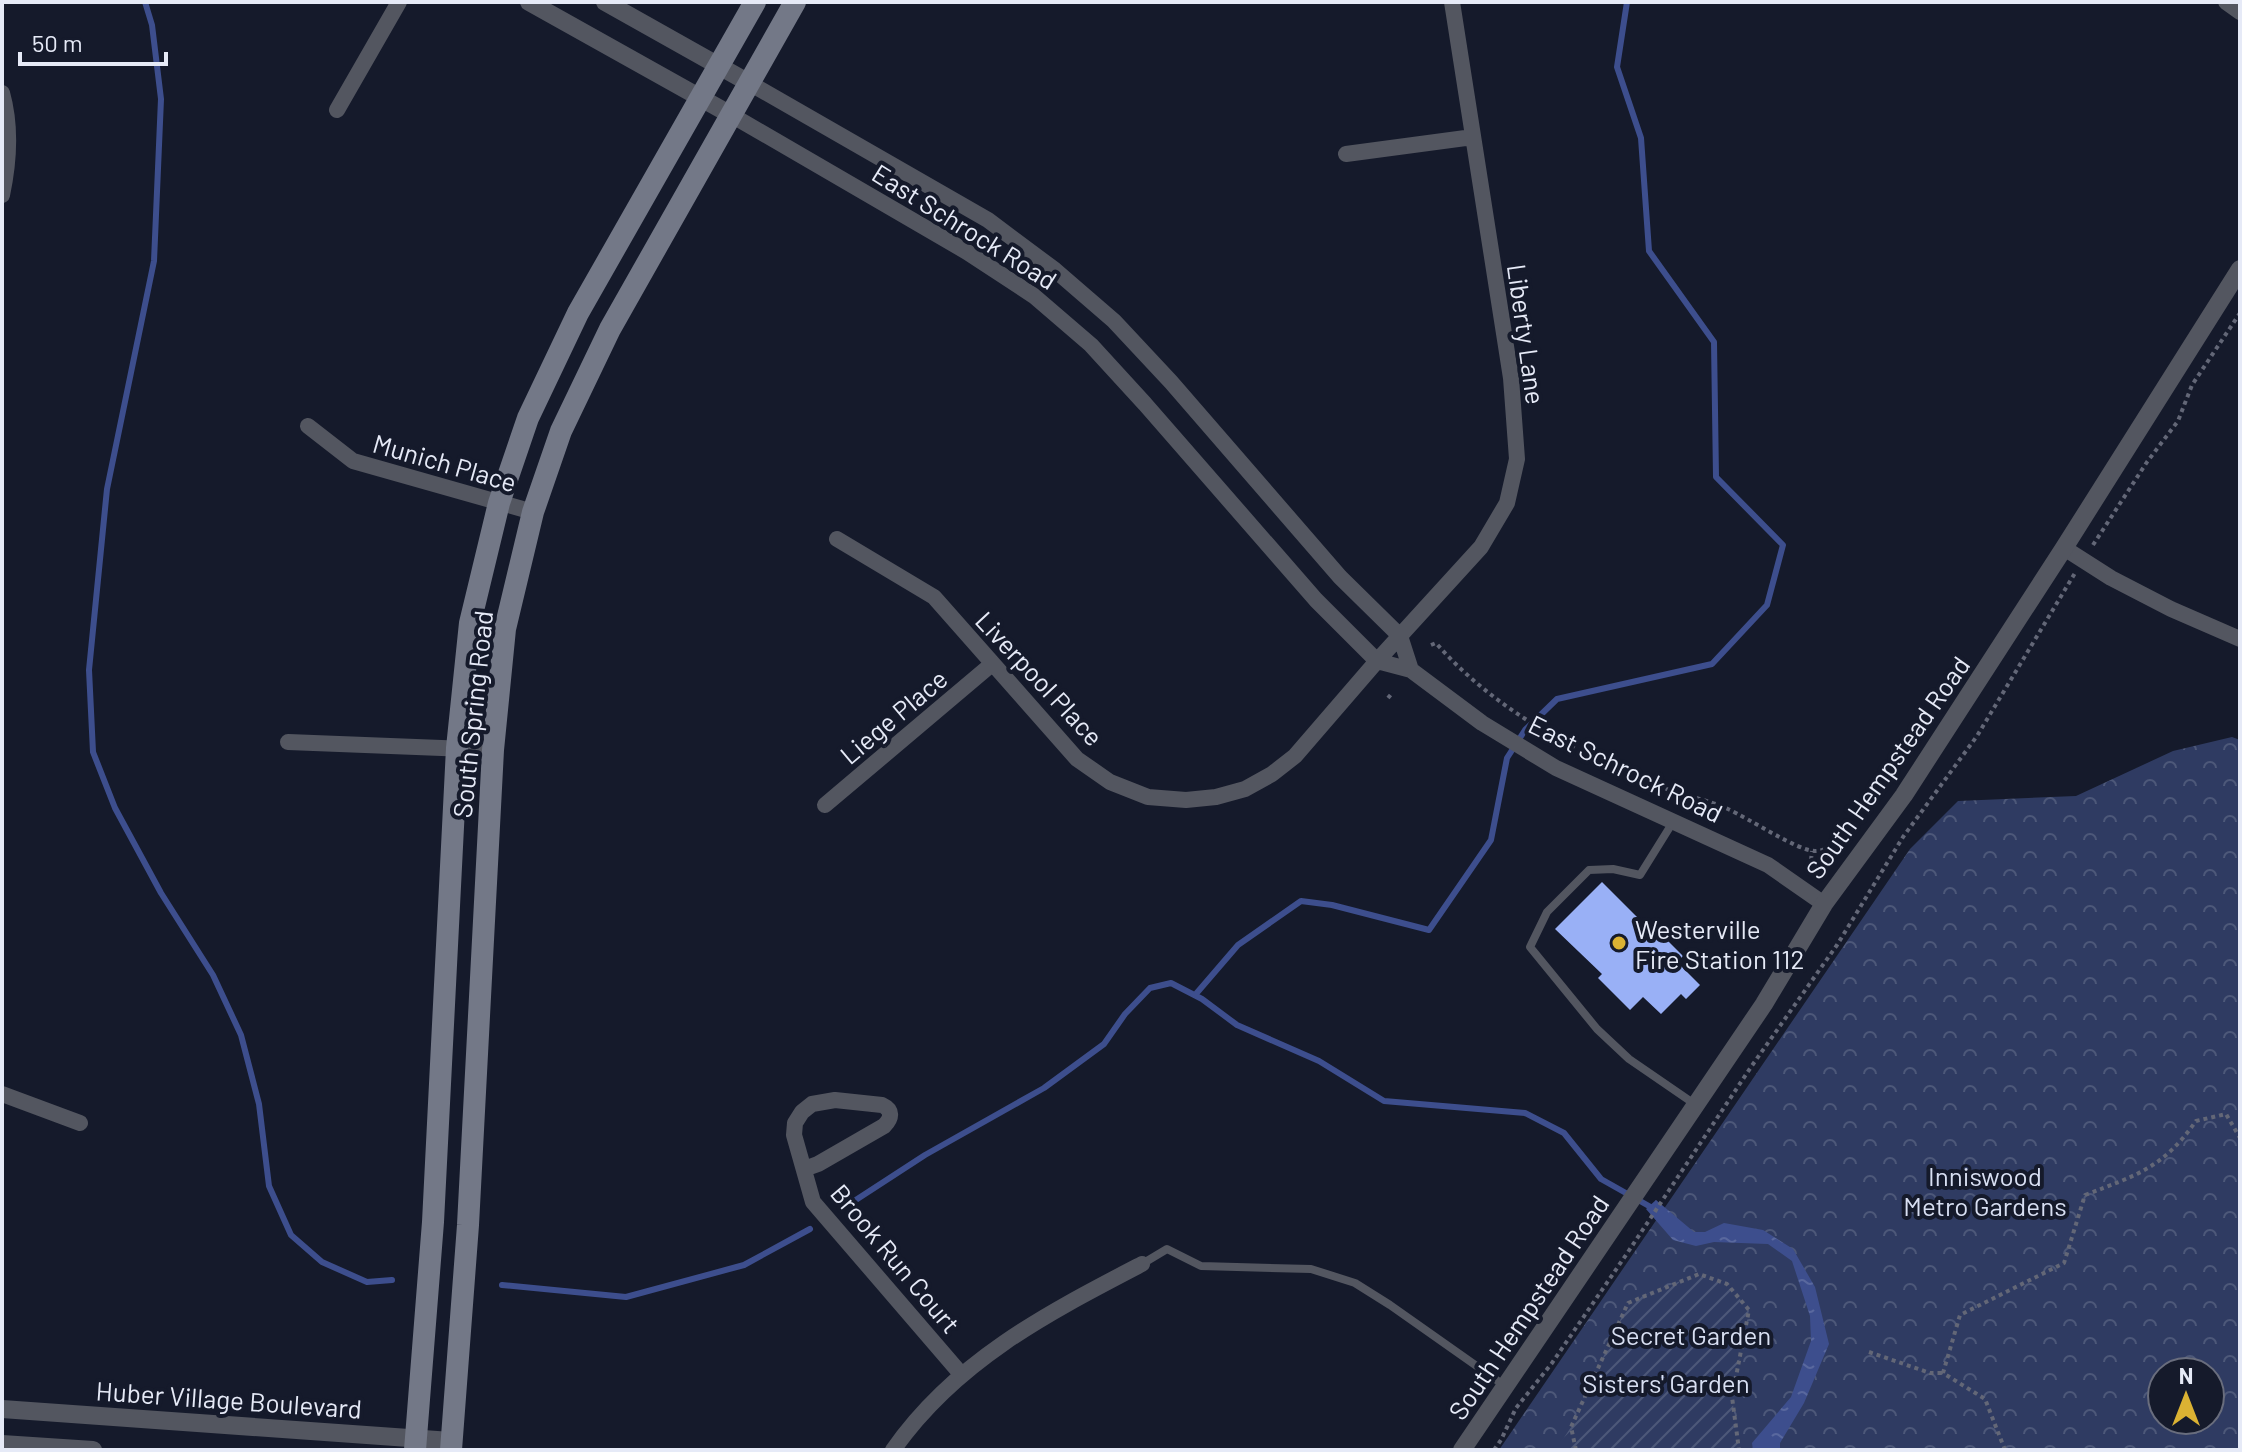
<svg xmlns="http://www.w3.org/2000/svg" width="2242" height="1452" font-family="Barlow,sans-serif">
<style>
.forest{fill:url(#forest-crowns);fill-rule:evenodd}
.garden{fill:url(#garden-furrows)}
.water{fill:url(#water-ripples)}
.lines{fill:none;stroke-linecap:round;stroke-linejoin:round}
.stream{stroke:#3d4e8d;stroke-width:6}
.building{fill:#99b0f6}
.path{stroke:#636777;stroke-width:4;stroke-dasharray:4 4;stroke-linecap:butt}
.service{stroke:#535660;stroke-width:8}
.minor{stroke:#535660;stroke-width:16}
.tertiary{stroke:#535660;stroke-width:18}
.secondary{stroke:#737887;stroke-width:22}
.poi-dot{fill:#dbb233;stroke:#151a2b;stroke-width:3}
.labels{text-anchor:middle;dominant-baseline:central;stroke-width:8;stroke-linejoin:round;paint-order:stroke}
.street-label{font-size:26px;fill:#e6eaf7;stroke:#151a2b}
.poi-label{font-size:26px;fill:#e6eaf7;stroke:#151a2b;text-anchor:start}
.park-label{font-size:26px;fill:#d8dff2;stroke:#151a2b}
</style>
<defs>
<pattern id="forest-crowns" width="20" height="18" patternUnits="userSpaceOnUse" patternTransform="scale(2)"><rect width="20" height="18" fill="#2f3b62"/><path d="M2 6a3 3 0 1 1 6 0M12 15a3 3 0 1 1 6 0" fill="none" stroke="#4d5879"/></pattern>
<pattern id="garden-furrows" width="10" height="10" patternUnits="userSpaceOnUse" patternTransform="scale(2)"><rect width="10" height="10" fill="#2f3b62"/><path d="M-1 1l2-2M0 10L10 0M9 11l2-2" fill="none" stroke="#4d5879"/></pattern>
<pattern id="water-ripples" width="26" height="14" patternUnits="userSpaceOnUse" patternTransform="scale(2)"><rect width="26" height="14" fill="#3d4e8d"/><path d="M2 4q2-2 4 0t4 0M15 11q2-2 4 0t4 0" fill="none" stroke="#59689e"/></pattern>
</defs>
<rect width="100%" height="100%" fill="#151a2b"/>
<path class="forest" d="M2232,737l8,3v710h-741l411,-601 48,-48 118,-5 97,-45zM2162,1372h48v48h-48z"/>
<path class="garden" d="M1699,1274l28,10 22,26 -17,87 7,53h-183l15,-23 58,-126z"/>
<path class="water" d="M1656,1200l38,32h11l19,-9 39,7 30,19 22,38 14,57 -25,59 -24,40v7h-27l-1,-7 39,-46 20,-56 -1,-25 -18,-55 -24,-17 -54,-2 -18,4 -23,-6 -27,-31z"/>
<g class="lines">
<path class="stream" d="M145,2l7,23 9,74 -7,162 -47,228 -18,181 4,82 22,56 46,85 52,82 28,60 18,69 10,82 22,49 31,27 45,20 25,-2
M1195,995l43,-50 63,-44 31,4 97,25 62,-90 16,-82 18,-28 32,-31 155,-35 55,-59 16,-60 -67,-68 -2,-135 -65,-91 -8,-113 -24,-71 10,-65
M845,1207l80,-52 119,-67 60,-44 21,-30 25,-26 21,-5 31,16 35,26 82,36 65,40 141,12 39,20 37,46 55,31
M502,1285l124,12 118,-32 66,-36"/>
</g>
<path class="building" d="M1602,882l43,43 3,-4 35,35 -6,6 23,23 -14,14 -5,-5 -20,20 -18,-17 -13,13 -32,-32 4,-4 -47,-45z"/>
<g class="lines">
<path class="path" d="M2093,545l54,-83 31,-41 14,-36 48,-72
M1431,645l5,-2c57,66 142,111 223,143 22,9 47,13 69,23 20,9 70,42 87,42 11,0 19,-7 27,-12l6,4
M1388,698l4,-5
M1811,860l1,-9
M1869,1352l61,21h13
M1494,1450l7,-10 15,-32 36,-45 76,-111 123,-185 86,-122 66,-108 74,-101 98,-163
M1576,1450l-5,-23 57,-124 71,-29 28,10 22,26 -17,87 7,53
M2005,1450l-20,-51 -42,-26 17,-58 104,-52 21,-68c52,-20 78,-27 111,-74l30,-7 14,24"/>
<path class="service" d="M1673,822l-33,53 -27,-6 -24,1 -42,42 -17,35 67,82 32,30 67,46
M1142,1264l25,-15 34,17 110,3 44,14 35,22 115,81"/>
<path class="minor" d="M2226,2l14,10
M751,84l237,136 67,50 59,51 57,61 169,195 60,59 11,34
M2,93c9,32 7,69 0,102
M337,110l62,-108
M733,116l234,136 67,44 57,49 54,59 171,196 61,61 34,9 71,53 74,45 212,97 56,39
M1346,154l127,-17
M308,426l45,35 180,51
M837,539l97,58 143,162 33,23 38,15 38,3 30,-3 29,-8 27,-15 23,-18 82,-95 104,-114 26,-44 10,-44 -6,-81 -59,-376
M2064,548l47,30 60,31 69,30
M288,742l205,8
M825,805l167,-141
M2,1094l78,29
M804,1169l14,-5 66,-38c8,-8 9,-16 -2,-21l-47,-5 -23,4 -10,8 -7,11 -1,12 19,67 148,172
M893,1450c63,-90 155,-137 249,-186"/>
<path class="tertiary" d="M529,2l204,114
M605,2l146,82
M2,1409l449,32
M2,1444l91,6
M1462,1450l302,-446 60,-100 80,-109 160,-247 176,-279"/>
<path class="secondary" d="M415,1450l18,-228 24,-474 13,-125 29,-120 29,-85 50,-105 177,-311
M451,1450l17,-225 25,-475 12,-121 28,-117 28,-81 49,-102 185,-327"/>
</g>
<circle class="poi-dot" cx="1619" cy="943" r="8"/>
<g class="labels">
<g class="street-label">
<text transform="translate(965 226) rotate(32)">East Schrock Road</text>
<text transform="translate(1527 334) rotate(82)">Liberty Lane</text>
<text transform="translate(445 462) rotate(16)">Munich Place</text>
<text transform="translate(1040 678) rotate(47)">Liverpool Place</text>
<text transform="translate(472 714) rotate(-84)">South Spring Road</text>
<text transform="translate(893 716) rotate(-40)">Liege Place</text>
<text transform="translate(1887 767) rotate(-55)">South Hempstead Road</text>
<text transform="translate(1626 768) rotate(26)">East Schrock Road</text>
<text transform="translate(896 1258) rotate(50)">Brook Run Court</text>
<text transform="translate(1528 1307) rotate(-56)">South Hempstead Road</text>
<text transform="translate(229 1399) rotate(4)">Huber Village Boulevard</text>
</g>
<g class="poi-label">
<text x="1635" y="928">Westerville<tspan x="1635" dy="30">Fire Station 112</tspan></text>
</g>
<g class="park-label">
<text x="1985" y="1175">Inniswood<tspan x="1985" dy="30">Metro Gardens</tspan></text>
<text x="1691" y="1334">Secret Garden</text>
<text x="1666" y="1382">Sisters' Garden</text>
</g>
</g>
<rect width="2242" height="1452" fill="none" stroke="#e6eaf7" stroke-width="8"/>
<g transform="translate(2186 1396)"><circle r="38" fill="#151a2b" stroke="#696d7d" stroke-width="2"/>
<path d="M0-6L14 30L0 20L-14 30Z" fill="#dbb233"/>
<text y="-12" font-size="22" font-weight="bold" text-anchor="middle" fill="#e6eaf7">N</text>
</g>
<path d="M20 52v12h146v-12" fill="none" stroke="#e6eaf7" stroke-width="4"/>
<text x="32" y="52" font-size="24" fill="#e6eaf7" stroke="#151a2b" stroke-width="6" paint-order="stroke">50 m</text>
</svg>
